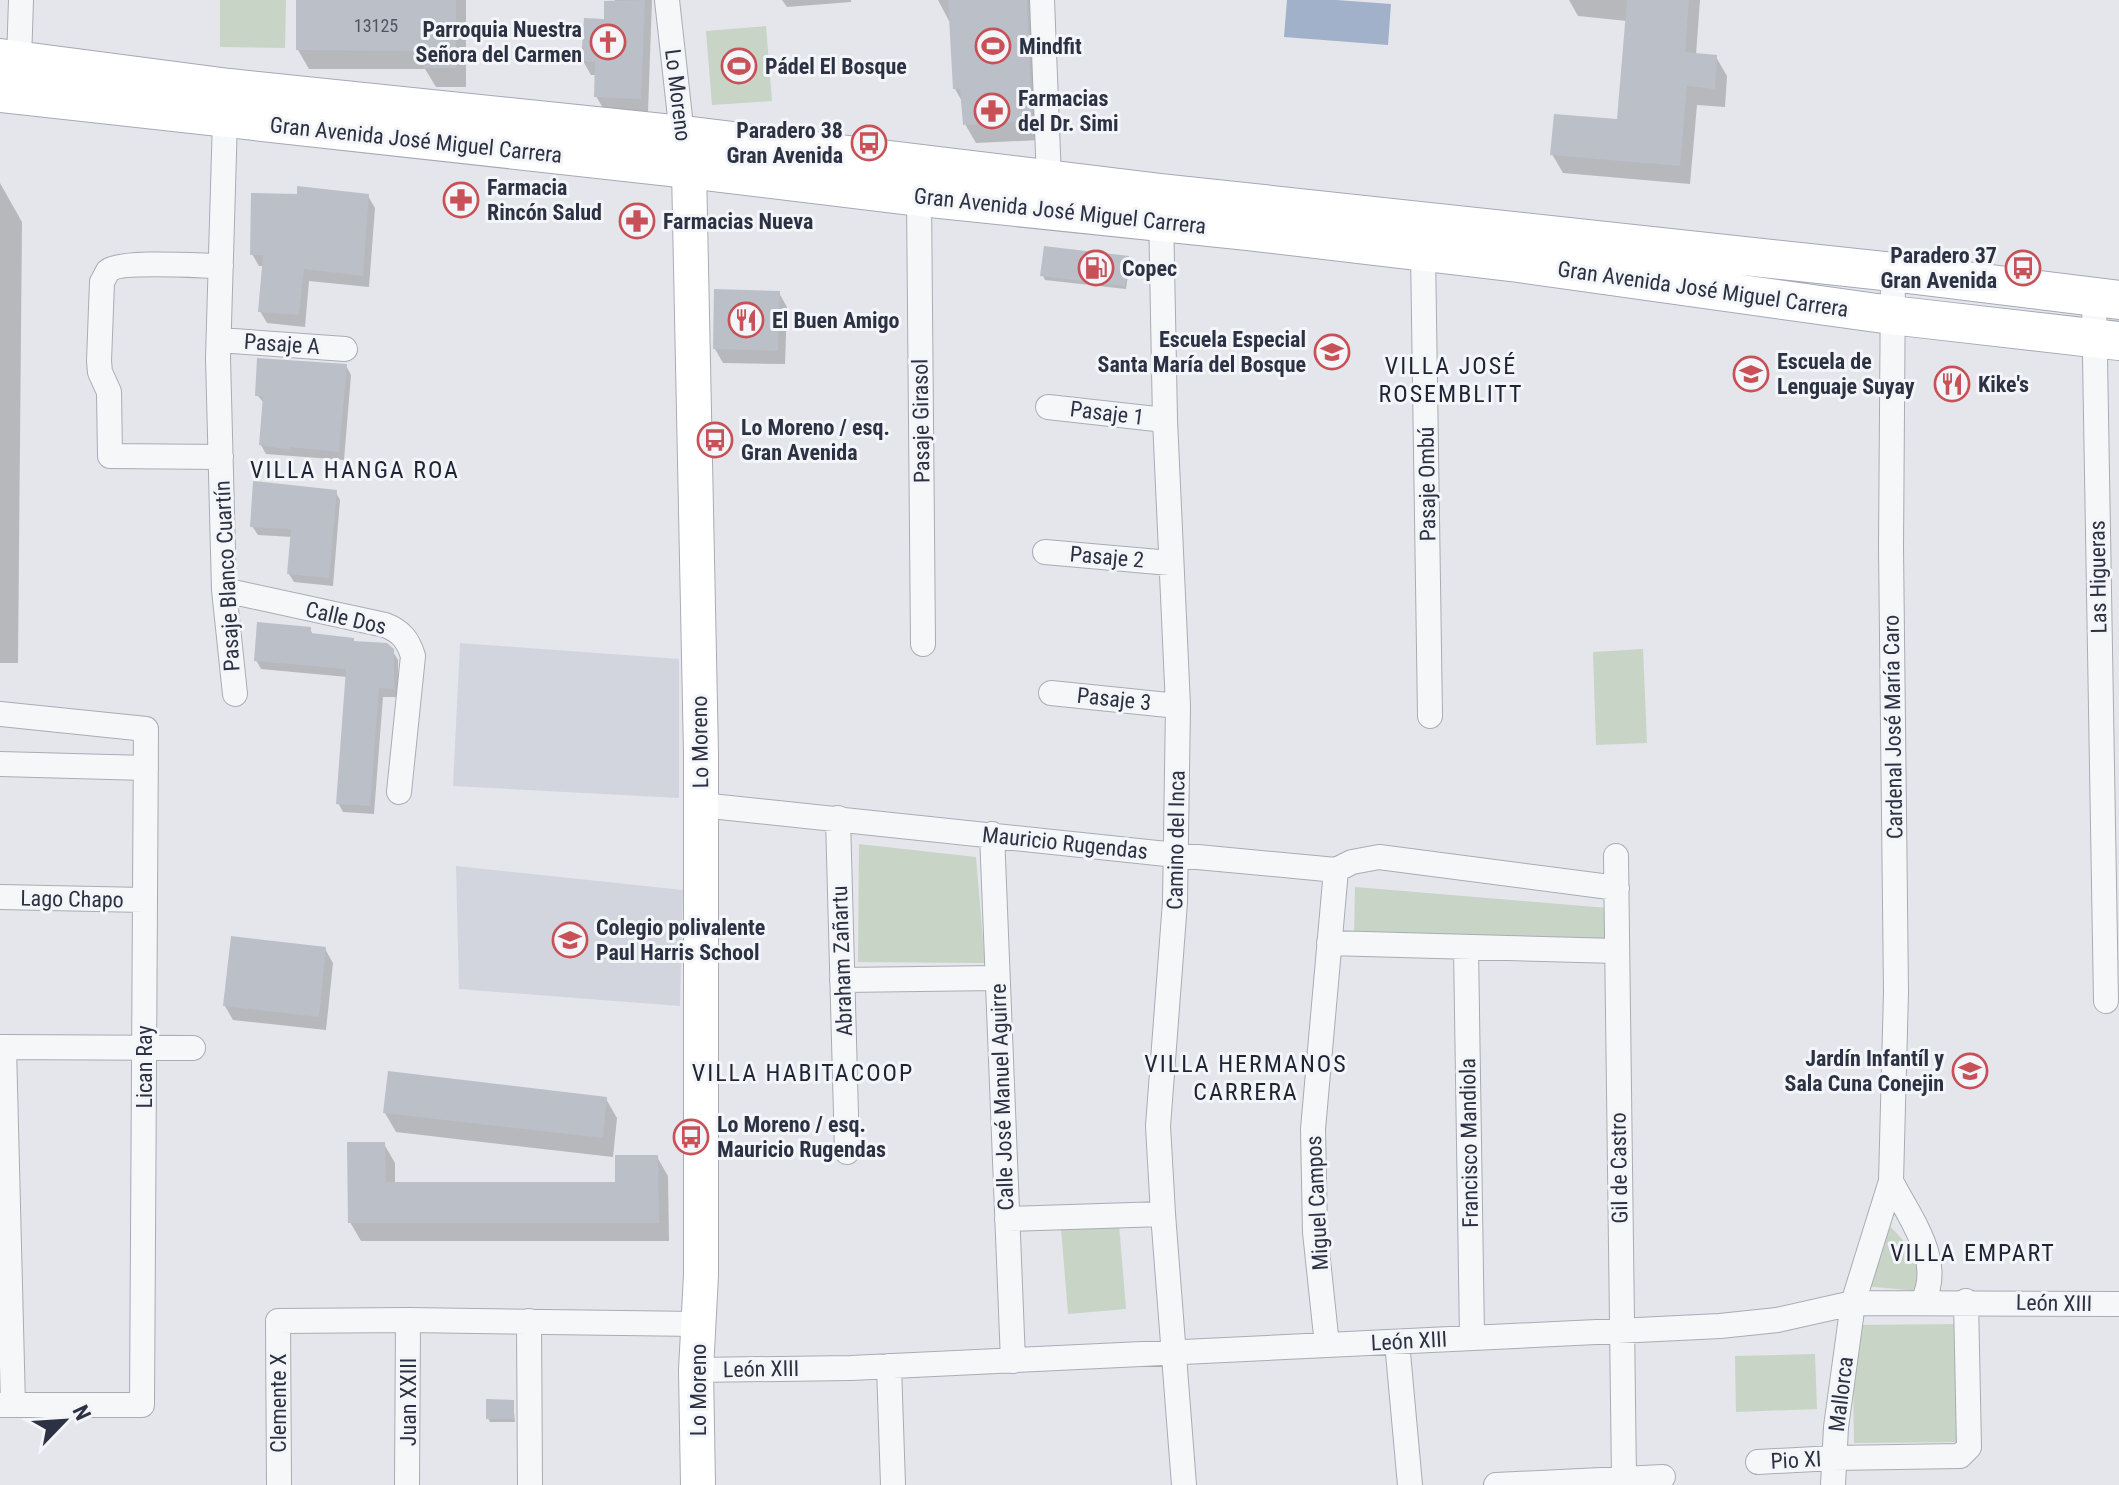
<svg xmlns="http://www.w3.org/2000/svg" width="2119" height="1485" font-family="'Roboto Condensed',sans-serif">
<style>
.built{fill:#d2d5dd}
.green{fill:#c8d4c5}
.water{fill:#a1b1c9}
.shadow{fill:#0003}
.building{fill:#bbbfc8}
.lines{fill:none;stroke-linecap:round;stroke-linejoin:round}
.street-casing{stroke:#a9acb5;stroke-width:26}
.secondary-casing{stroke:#a9acb5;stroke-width:36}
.primary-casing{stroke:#a4a9b6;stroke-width:40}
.street{stroke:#f6f7f9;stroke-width:24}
.secondary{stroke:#fff;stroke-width:34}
.primary{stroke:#fff;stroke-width:38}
.labels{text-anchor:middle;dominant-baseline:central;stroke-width:6;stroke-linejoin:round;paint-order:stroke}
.number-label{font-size:18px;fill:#505564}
.poi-label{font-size:22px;font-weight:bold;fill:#2c3243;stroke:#f3f5f8;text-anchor:start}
.street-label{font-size:22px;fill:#2c3243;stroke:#f3f5f8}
.neighbourhood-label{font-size:24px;letter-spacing:2px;fill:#1e2434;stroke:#f3f5f8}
</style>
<rect width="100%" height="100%" fill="#e4e6eb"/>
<path class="built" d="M460,643l219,16v139l-226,-12z
M456,866l227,24 -3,116 -221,-17z"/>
<path class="green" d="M220,0h66l-1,48 -65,-1z
M766,26l6,75 -60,4 -6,-74z
M1643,649l4,94 -51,2 -3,-93z
M859,844l117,13 9,106 -127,-1z
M1355,887l252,21v35l-253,-5z
M1119,1224l7,85 -58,5 -7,-86z
M1889,1225c22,24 32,32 29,66l-55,-5z
M1967,1324l1,118 -114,1 -2,-118z
M1815,1354l2,55 -81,3 -1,-56z"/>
<path class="water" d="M1287,0h49l55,4 -3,41 -104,-8z"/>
<path class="shadow" d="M298,0h168v87h-30l-11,-18h-116l-11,-19z
M615,0h37l-4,112 -44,-2 -8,-14 1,-21h-6l-8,-14z
M782,0h69v2l-64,5z
M938,0h104l-1,140 -65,3 -11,-19 -2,-21 -8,-14 -4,-68h-2z
M1569,0h131l-4,55 20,2 11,19 -2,31 -28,-2 -7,79 -127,-11 -11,-19 67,-33 8,-100 -49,-5z
M0,183l22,39 -4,441h-18z
M368,196l7,12 -6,79 -60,-6 -4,46 -38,-4 -7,-12 4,-45h-5l-7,-12z
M1127,258l3,3 -4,28 -81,-9 -2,-4z
M779,293l8,14 -2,57 -62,-1 -8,-14z
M346,366l5,9 -7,85 -78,-6 -5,-9 4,-41 -8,-9z
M335,491l5,9 -7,86 -39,-4 -5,-8 4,-37 -35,-2 -6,-9z
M310,629l3,6 79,15 6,10v37h-15l-9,117 -31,-2 -5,-9 9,-126 -86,-8 -5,-9z
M325,949l8,14 -7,67 -93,-10 -8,-14z
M606,1099l11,19 -4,39 -217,-25 -11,-19z
M384,1144l11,19v21h222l40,-27 11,19 1,65h-308l-11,-19z
M513,1402l2,20h-25l-2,-4z"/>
<path class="building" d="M296,0h160v68h-33v-17l-127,-1z
M645,0l-4,99 -47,-2 1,-35 -14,-1 3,-43 20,1v-18z
M948,0h79l5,121 -69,4 -3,-36h-7z
M1627,0h62l-4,52 32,3 -2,34 -28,-3 -7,80 -130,-11 4,-41 63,5z
M297,186l72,8 -6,82 -59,-7 -5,46 -41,-3 5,-57h-13l1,-62 46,1z
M1044,246l85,10 -4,30 -85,-10z
M714,289l66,2 -2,60 -65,-2z
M257,358l90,6 -8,88 -49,-5v3l-31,-5 4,-49h-8z
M253,481l84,9 -8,88 -42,-4 4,-45 -41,-2z
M257,622l54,5v6l43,5v3l33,2 7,6v40l-15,-1 -9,118 -34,-2 10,-135 -92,-8z
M231,936l95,11 -7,70 -96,-11z
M388,1071l219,26 -4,41 -220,-25z
M347,1142h38l1,40h229v-27h43l1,68h-311z
M486,1399l28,1v19h-28z"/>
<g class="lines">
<g class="street-casing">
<path id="street" d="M667,0l15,135
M1042,0l7,179
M19,60l2,-60
M225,119l-7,239 6,232 11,104
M919,197l4,447
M1161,211l4,209 13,286 -3,196 -17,224 5,88 21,271
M1423,252l7,464
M2094,298l12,703
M219,340l126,9
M1048,407l117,13
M221,457l-111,-1 -1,-64 -9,-20 -1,-11 3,-79c1,-1 5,-10 6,-11 12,-11 94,-5 113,-5
M1045,552l125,11
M224,590l161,35c16,6 23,15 28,31l-14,136
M1051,693l127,13
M0,714l146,15 -4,676h-142
M0,764l146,4
M701,805l475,50 160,15 16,-8 27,-5 238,31
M838,818l9,334
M992,834l21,527
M1616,856l8,623
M0,897l145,3
M1329,943l288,8
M1466,947l6,391
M842,980l154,-2
M0,1047l193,1
M4,1047l9,358
M1891,1181c19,38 54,80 31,122
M1007,1219l156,-5
M529,1321l1,164
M1397,1342l13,143
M1327,1345l-12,-113 -2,-103 23,-259
M889,1366l4,119
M696,1370l155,-2 869,-42 57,-6 76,-17 266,1
M1758,1462l76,-4 126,-2 9,-9 -3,-146
M279,1485l-1,-164 130,-1 290,4
M407,1485l1,-165
M1496,1485l167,-8
M1833,1485l3,-58 17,-124 38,-122 5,-189 -5,-445 2,-275"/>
</g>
<g class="secondary-casing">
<path id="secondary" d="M683,142l6,27 12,585v521l-5,95 2,115"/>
</g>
<g class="primary-casing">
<path id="primary" d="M0,58l229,30 453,47 479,58 732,79 226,28
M0,93l689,76 230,28 329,34 270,32 373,52 228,26"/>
</g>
<use href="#street" class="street"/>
<use href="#secondary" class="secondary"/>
<use href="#primary" class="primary"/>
</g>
<defs>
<g id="church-ring" transform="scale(1.8)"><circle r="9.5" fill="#f3f5f8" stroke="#c85158" stroke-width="1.5"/><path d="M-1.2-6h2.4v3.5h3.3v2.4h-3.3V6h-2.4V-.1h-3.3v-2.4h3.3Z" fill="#c85158"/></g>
<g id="stadium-ring" transform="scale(1.8)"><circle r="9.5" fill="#f3f5f8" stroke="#c85158" stroke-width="1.5"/><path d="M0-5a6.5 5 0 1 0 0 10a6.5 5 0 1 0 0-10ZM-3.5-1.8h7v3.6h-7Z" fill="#c85158"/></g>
<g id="pharmacy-ring" transform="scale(1.8)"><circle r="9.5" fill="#f3f5f8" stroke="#c85158" stroke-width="1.5"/><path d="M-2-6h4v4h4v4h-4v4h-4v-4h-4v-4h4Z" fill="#c85158"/></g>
<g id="bus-ring" transform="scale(1.8)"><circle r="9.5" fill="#f3f5f8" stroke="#c85158" stroke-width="1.5"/><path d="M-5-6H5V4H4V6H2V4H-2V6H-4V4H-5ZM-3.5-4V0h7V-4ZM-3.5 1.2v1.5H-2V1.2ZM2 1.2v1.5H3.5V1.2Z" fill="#c85158"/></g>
<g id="fuel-ring" transform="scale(1.8)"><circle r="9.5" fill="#f3f5f8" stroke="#c85158" stroke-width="1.5"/><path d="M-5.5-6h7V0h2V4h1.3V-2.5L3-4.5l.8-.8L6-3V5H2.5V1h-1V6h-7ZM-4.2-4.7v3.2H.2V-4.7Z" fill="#c85158"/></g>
<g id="restaurant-ring" transform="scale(1.8)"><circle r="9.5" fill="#f3f5f8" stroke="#c85158" stroke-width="1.5"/><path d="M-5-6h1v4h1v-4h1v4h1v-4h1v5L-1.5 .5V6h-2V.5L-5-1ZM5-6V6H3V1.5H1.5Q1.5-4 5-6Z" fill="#c85158"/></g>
<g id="school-ring" transform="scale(1.8)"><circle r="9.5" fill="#f3f5f8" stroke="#c85158" stroke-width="1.5"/><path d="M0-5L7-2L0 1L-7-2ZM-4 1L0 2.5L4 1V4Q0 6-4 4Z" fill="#c85158"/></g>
</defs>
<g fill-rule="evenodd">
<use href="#church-ring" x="608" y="42"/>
<use href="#stadium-ring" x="993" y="46"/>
<use href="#stadium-ring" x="739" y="66"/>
<use href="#pharmacy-ring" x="992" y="111"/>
<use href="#bus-ring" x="869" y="143"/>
<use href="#pharmacy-ring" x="461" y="200"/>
<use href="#pharmacy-ring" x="637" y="221"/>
<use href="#fuel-ring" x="1096" y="268"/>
<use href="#bus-ring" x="2023" y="268"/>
<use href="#restaurant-ring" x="746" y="320"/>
<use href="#school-ring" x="1332" y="352"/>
<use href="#school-ring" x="1751" y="374"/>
<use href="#restaurant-ring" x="1952" y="384"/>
<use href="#bus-ring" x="715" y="440"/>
<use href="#school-ring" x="570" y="940"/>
<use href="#school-ring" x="1970" y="1071"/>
<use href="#bus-ring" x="691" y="1137"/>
</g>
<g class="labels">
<g class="number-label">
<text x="376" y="25">13125</text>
</g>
<g class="poi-label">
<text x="582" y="29" text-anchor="end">Parroquia Nuestra<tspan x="582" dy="25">Señora del Carmen</tspan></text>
<text x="1019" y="46">Mindfit</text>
<text x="765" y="66">Pádel El Bosque</text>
<text x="1018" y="98">Farmacias<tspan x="1018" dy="25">del Dr. Simi</tspan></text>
<text x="843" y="130" text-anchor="end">Paradero 38<tspan x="843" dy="25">Gran Avenida</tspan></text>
<text x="487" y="187">Farmacia<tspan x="487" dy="25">Rincón Salud</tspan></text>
<text x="663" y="221">Farmacias Nueva</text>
<text x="1997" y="255" text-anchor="end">Paradero 37<tspan x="1997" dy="25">Gran Avenida</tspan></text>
<text x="1122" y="268">Copec</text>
<text x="772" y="320">El Buen Amigo</text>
<text x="1306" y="339" text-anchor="end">Escuela Especial<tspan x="1306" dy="25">Santa María del Bosque</tspan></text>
<text x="1777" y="361">Escuela de<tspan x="1777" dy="25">Lenguaje Suyay</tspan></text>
<text x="1978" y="384">Kike's</text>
<text x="741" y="427">Lo Moreno / esq.<tspan x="741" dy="25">Gran Avenida</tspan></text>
<text x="596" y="927">Colegio polivalente<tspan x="596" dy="25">Paul Harris School</tspan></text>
<text x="1944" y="1058" text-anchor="end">Jardín Infantíl y<tspan x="1944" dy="25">Sala Cuna Conejin</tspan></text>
<text x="717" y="1124">Lo Moreno / esq.<tspan x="717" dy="25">Mauricio Rugendas</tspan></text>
</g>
<g class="street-label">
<text transform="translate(678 95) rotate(83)">Lo Moreno</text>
<text transform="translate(416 140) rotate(6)">Gran Avenida José Miguel Carrera</text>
<text transform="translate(1060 211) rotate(6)">Gran Avenida José Miguel Carrera</text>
<text transform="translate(1703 289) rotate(8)">Gran Avenida José Miguel Carrera</text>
<text transform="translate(282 344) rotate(4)">Pasaje A</text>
<text transform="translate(1107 413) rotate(7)">Pasaje 1</text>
<text transform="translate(921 421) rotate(-91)">Pasaje Girasol</text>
<text transform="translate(1427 484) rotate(-91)">Pasaje Ombú</text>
<text transform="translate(1107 557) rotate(5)">Pasaje 2</text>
<text transform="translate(227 576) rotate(-93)">Pasaje Blanco Cuartín</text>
<text transform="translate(2098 577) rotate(-91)">Las Higueras</text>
<text transform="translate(346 618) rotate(13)">Calle Dos</text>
<text transform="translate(1114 699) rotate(6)">Pasaje 3</text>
<text transform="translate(1893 727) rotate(-91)">Cardenal José María Caro</text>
<text transform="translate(700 742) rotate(-91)">Lo Moreno</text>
<text transform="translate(1176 840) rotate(-89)">Camino del Inca</text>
<text transform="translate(1065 843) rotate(6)">Mauricio Rugendas</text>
<text transform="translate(72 899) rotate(1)">Lago Chapo</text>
<text transform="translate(842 961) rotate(-92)">Abraham Zañartu</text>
<text transform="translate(144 1067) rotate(-90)">Lican Ray</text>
<text transform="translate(1002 1097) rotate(-92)">Calle José Manuel Aguirre</text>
<text transform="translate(1469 1143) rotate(-91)">Francisco Mandiola</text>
<text transform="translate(1619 1168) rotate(-91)">Gil de Castro</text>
<text transform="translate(1317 1203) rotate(-93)">Miguel Campos</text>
<text transform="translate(2054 1303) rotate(1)">León XIII</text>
<text transform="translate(1409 1341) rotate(-3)">León XIII</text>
<text transform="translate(761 1369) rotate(-1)">León XIII</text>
<text transform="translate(698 1390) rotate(-90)">Lo Moreno</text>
<text transform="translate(1841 1394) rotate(-83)">Mallorca</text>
<text transform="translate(408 1402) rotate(-90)">Juan XXIII</text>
<text transform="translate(278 1403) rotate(-90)">Clemente X</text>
<text transform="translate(1796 1460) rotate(-3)">Pio XI</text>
</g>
<g class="neighbourhood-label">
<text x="1451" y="366">VILLA JOSÉ<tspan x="1451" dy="28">ROSEMBLITT</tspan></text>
<text x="355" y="470">VILLA HANGA ROA</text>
<text x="1246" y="1064">VILLA HERMANOS<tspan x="1246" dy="28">CARRERA</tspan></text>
<text x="803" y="1073">VILLA HABITACOOP</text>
<text x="1973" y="1253">VILLA EMPART</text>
</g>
</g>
<g transform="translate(64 1421) rotate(65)" stroke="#f3f5f8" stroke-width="6" paint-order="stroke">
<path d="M0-6L14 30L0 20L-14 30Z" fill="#2c3243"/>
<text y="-12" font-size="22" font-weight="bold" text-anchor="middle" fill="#2c3243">N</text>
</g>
</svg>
